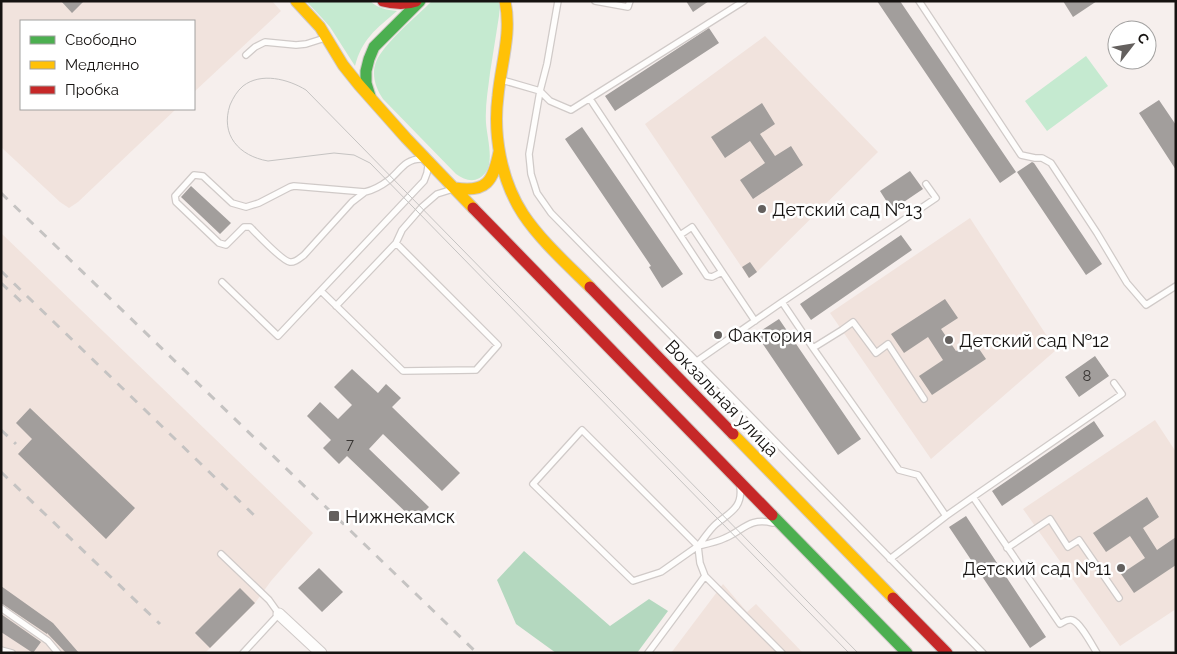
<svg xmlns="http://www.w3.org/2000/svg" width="1177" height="654" font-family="Raleway,sans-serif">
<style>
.built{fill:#f1e3dd}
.green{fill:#c5ead0}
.forest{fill:#b4d8bf}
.building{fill:#a29e9c}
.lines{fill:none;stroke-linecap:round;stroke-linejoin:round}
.lane-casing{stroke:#d0cac8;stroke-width:8}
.street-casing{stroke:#d0cac8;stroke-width:13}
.fast-casing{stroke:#d0cac8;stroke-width:13}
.slow-casing{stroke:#d0cac8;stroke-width:13}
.jam-casing{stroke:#d0cac8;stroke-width:13}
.lane{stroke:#fefdfc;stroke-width:5.5}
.street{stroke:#fefdfc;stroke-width:11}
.fast{stroke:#4caf50;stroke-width:11}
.slow{stroke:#ffc107;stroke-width:11}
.jam{stroke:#c62828;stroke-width:11}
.tram{stroke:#c5c3c2;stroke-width:1}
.rail{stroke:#c5c3c2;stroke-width:3;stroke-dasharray:9 9;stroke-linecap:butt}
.poi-dot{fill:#64605e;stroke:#fff;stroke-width:2}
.labels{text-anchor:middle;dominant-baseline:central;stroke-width:5;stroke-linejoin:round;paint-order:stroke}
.number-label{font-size:15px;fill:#393634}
.poi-label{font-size:18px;fill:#161311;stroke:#fff;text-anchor:start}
.street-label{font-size:18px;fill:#161311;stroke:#fff}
</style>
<rect width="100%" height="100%" fill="#f6efed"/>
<path class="built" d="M1,1h271l9,10 -87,81v-71h-173v88h155l-98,93 -9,6 -9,-6 -59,-55z
M765,36l113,116 -121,120 -8,6 -104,-154z
M970,218l86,132 -125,109 -101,-146z
M1,233l312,300 -42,48 -16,22 -50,50h-204z
M1155,420l21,32v157l-56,37 -97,-137z
M723,584l24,28 9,-8 47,49h-132z"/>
<path class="green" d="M306,1h64c8,7 16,9 27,10 -21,18 -35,28 -42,55l-25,-39 -8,-9z
M432,1h66l2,5 -1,10c-3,19 -6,38 -9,57 -2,17 -5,33 -4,50 1,14 8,37 0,49 -9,12 -20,9 -30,2l-73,-75c-7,-10 -12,-24 -7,-37 7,-18 42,-47 56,-61z
M1086,56l22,30 -61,45 -22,-30z"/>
<path class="forest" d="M524,551l86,75 39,-27 19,12 -31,42h-81l-40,-29 -19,-44z"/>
<path class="building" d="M61,1h23l-12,12z
M686,1h23l-16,11z
M877,1h23l116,171 -16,11z
M1063,1h34l-24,16z
M709,28l10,15 -104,68 -10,-15z
M1159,100l17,25v45l-37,-57z
M762,103l13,21 -15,10 15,22 16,-10 12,19 -50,34 -13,-19 25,-17 -15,-22 -25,17 -14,-21z
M582,127l101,147 -21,14 -13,-21 2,-1 -86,-127z
M1032,162l2,1 68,101 -16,11 -69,-103z
M910,171l13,18 -31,21 -12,-19z
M191,186l40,37 -11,11 -39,-37z
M901,235l11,15 -101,70 -11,-16z
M750,262l7,10 -8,6 -7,-11z
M945,299l13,19 -17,11 15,22 17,-11 13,19 -54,36 -13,-19 24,-16 -15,-23 -24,16 -13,-19z
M779,319l82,120 -23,16 -82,-121z
M1095,356l14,20 -30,21 -14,-20z
M352,369l26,24 8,-9 15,14 -9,9 68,66 -18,18 -59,-57 -14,15 60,58 -14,14 -68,-65 -8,8 -16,-16 8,-8 -24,-24 13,-14 18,17 14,-14 -18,-18z
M30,408l105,100 -29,31 -88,-85 14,-15 -16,-16z
M1094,421l10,15 -102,70 -10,-15z
M1147,497l12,20 -16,11 14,22 19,-13v28l-42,28 -13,-19 24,-16 -15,-22 -24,16 -13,-19z
M966,516l80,121 -16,11 -81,-121z
M319,568l24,24 -21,20 -24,-24z
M1,586l52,37 26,30h-13l-19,-20v1l-46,-31z
M240,588l15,15 -45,45 -15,-15z
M1,614l40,28 -8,11 -32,-21z"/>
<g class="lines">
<g class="lane-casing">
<path id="lane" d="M558,1l-11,63 -7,27 -11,63 2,20 6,19 14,20 432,440
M595,1l33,6 2,-6
M919,1l102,154 14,3h7l9,5 46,70 30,50 19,22 30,-19
M246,55l9,-8 10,-5 31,3 10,-1 19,-6
M502,80l38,11 10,10 21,9 173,-109
M590,99l90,136 12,-8 63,94
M365,192l-13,10 -48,53c-4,3 -9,8 -14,7 -8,-1 -33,-28 -40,-35h-6l-18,18 -7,-2 -43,-41 -1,-6 19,-21 9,1 29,27 14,4 13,-4 31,-16 4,-1 71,6c9,-2 16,-6 24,-12 11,-9 16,-21 32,-21
M680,235l27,41 5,1 10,-5
M222,282l56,54 146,-155 3,-8 1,-7
M321,291l82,80 73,-1 22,-25 -102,-102
M782,302l154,-104 -10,-14
M336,306l60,-63 6,-13 20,-23 15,-13 16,-5
M813,348l29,-18 11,-8 23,31 12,-9 36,55
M697,361l85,-59 31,46 86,122 19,5 28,41
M582,430l116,116 -37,26 -28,9 -100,-97z
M740,487c3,21 -11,26 -24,37 -7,6 -12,15 -18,22l2,17 5,13 77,77
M973,497l149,-103 -8,-11
M698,546c9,-2 19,-4 27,-8 19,-8 24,-21 48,-15
M1007,548l43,-29 18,28 11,-7 40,58
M221,554l48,46 10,14 -36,39
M890,559l56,-43 27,-19 87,127c4,-2 7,-5 12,-4 8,2 20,25 25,33
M1,608l47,33 10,12
M1,650l11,3
M648,653l57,-77"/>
</g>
<g class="street-casing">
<path id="street" d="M279,614l42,39"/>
</g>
<g class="fast-casing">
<path id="fast" d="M370,96l-4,-13v-12l3,-12 5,-12 46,-46
M772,515l135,138"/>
</g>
<g class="slow-casing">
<path id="slow" d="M296,1l24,26 23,38 16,20 47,53 67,70
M505,1c7,33 -4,62 -7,95 -5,39 3,84 25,118 18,27 44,50 67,73
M455,188c32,5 38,-7 44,-36
M733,434l160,164"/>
</g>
<g class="jam-casing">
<path id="jam" d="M383,1c11,3 22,4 33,0
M473,208l299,307
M590,287l143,147
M893,598l54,55"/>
</g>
<use href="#lane" class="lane"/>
<use href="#street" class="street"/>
<use href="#fast" class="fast"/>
<use href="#slow" class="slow"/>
<use href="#jam" class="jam"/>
<path class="tram" d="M849,653l-479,-490 -16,-8 -20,-2 -66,8c-29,-5 -48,-26 -38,-56 3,-7 7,-14 13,-19 18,-14 45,-7 63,4l552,563"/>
<path class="rail" d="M1,193l476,460
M1,271l257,248
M1,283l25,23
M1,430l15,14
M1,472l159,152"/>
</g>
<g class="poi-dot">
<circle cx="762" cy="209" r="5"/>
<circle cx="718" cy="335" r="5"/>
<circle cx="949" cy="340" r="5"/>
<rect x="328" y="510" width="12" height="12" rx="2.5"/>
<circle cx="1121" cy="568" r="5"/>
</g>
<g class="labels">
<g class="number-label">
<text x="1087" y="376">8</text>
<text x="350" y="444">7</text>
</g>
<g class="poi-label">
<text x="772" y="209">Детский сад №13</text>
<text x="728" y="335">Фактория</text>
<text x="959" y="340">Детский сад №12</text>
<text x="345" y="516">Нижнекамск</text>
<text x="1111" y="568" text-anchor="end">Детский сад №11</text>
</g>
<g class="street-label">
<text transform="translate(722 398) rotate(46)">Вокзальная улица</text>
</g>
</g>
<rect width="1177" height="654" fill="none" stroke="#161311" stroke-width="5"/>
<rect x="20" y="20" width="175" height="90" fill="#ffffff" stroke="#a2a1a0"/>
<rect x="30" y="36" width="25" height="8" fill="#4caf50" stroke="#a2a1a0"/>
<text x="65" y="45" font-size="15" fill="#161311">Свободно</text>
<rect x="30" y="61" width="25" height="8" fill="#ffc107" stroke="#a2a1a0"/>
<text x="65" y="70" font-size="15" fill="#161311">Медленно</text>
<rect x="30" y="86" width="25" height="8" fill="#c62828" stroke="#a2a1a0"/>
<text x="65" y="95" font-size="15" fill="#161311">Пробка</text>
<g transform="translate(1132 45) rotate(59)"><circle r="24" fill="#ffffff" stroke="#a2a1a0"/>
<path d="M0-4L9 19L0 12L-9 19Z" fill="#64605e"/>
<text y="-8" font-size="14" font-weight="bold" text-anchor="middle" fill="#161311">С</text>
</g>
</svg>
